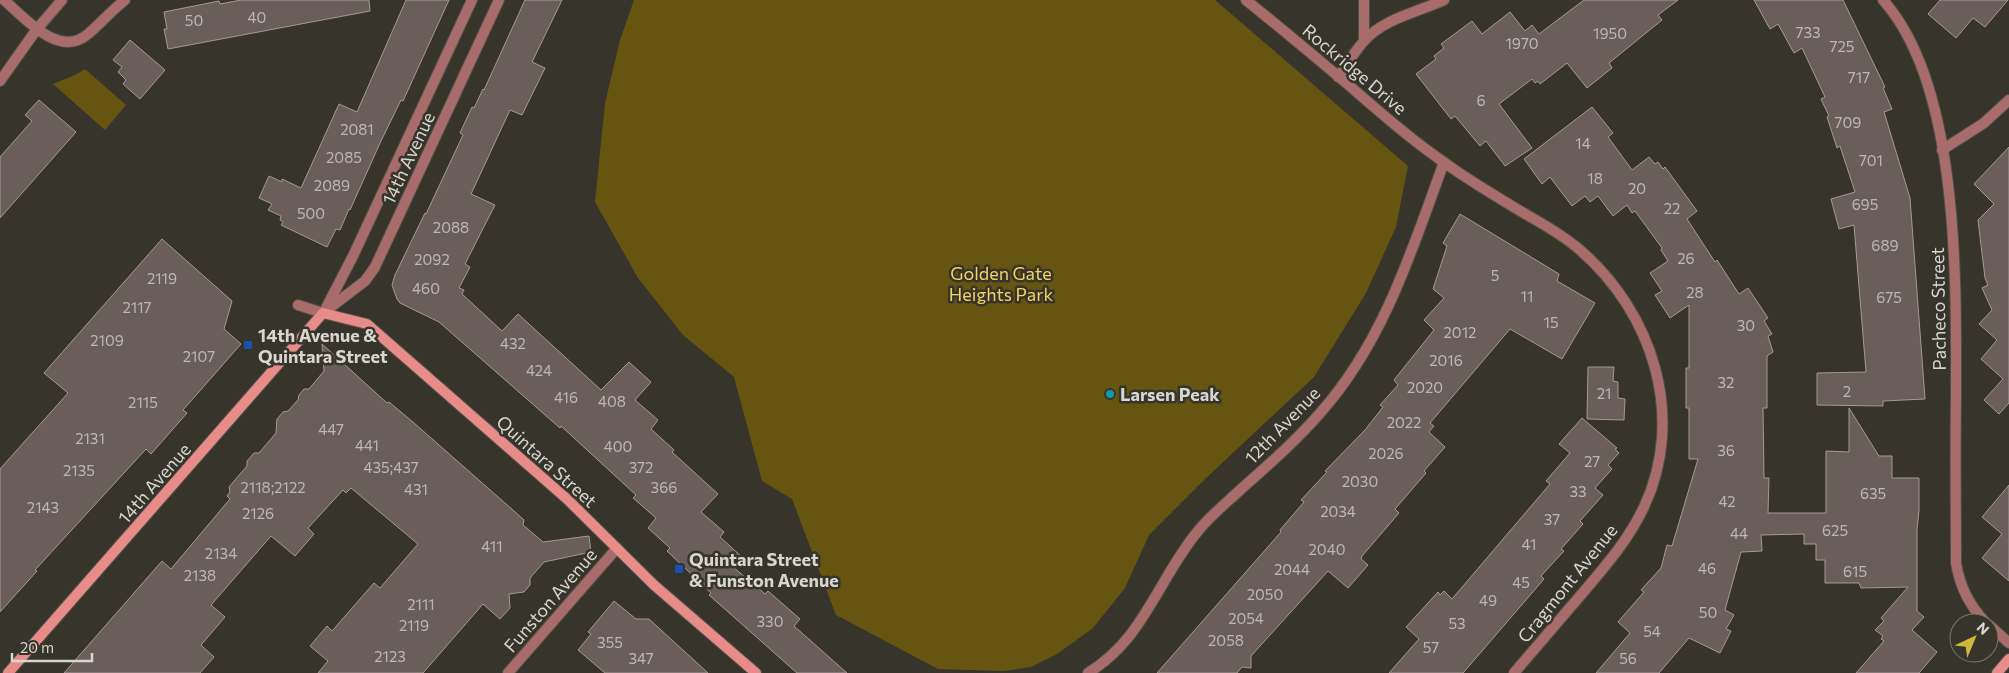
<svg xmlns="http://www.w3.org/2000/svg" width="2009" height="673" font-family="Commissioner,sans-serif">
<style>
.green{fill:#651}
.building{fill:#6a5e5b;stroke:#a69996}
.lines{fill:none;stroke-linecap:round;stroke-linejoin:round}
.street-casing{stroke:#545149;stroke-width:12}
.secondary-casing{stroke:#545149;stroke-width:12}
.street{stroke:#a86d6b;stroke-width:10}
.secondary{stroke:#e88c89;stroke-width:10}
.transit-dot{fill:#1a4fb4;stroke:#37342b;stroke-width:2}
.culture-dot{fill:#0f9aa8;stroke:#37342b;stroke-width:2}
.labels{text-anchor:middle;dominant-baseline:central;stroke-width:5;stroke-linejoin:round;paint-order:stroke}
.number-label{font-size:15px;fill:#bcb8b4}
.street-label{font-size:18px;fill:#d8d6d1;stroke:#37342b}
.park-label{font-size:18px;fill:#f3d462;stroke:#37342b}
.poi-label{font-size:18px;font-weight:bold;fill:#d8d6d1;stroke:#37342b;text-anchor:start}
</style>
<rect width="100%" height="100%" fill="#37342b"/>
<path class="green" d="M634,0h581l193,166 -12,61 -30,66 -52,84 -111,104 -54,54 -24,53 -32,40 -36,26 -26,13 -27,4 -66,-2 -102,-54 -44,-116 -30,-18 -28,-104 -51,-42 -45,-57 -43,-76 10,-99 15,-63z
M85,69l41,36 -21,25 -52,-46 22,-9z"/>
<path class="building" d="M241,0h128l1,11 -202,38 -4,-20h3l-3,-17 55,-11 1,3z
M406,0h43l-46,101 -2,-1 -21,43 -30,67 -1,-1 -9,21 -4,-1 -9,18 -46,-22 2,-3 -3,-2 1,-4 -13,-6 4,-6 -13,-6 10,-22 13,6v-3l19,9 38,-84 18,8z
M525,0h37l-30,62 13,6 -23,47 -12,-5 -39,84 24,11 -30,59 5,3 -11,21 5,2 -2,4 40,37 16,-17 83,76 28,-28 22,20 -16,18 23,20 -7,9 23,21 -2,2 46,42 -17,18 23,20 -4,5 22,20 -9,10 32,27 3,-3 32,28 -6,7 53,47h-50l-88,-78 2,-2 -44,-42 3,-3 -22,-20 8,-10 -23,-20 3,-3 -75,-69 -1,2 -121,-106 -39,-19 -3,-4 -5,-14 3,-10 30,-62 1,1 37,-79 -3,-2 12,-26 2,1 9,-19 1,1z
M1584,0h94l-20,15 4,5 -53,43 3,5 -25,20 -20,-25 -27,21 -2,-3 -3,2 -3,-4 -33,25 33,44 -27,18 -19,-25 -6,5 -25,-30 -4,3 -35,-45 20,-15 -2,-3 10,-8 -3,-4 31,-23 10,13 28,-22 15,19 7,-6 7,9z
M1754,0h89l42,87 -2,1 9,21 -8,3 26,86 15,201 -42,2v5l-66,-1v-32l49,-1 -12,-147 -15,4 -8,-30 24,-7 -15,-46 -3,2 -10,-31 2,-1 -8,-17 4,-2 -23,-49 -8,5 -16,-29 -8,5z
M1940,0h68l-23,27 -12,-9 -17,20 -28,-24z
M130,40l35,30 -25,29 -17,-15 3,-4 -8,-8 4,-5 -9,-7z
M39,100l37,32 -76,86v-61l32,-36 -7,-6z
M1592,107l21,26 -5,4 24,33 17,-13 6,7 3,-2 5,7 2,-2 32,44 -10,8 28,43 2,-2 22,34 9,-6 20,30 -4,3 8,13 -4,2 5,16 -6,4v52h-4l1,70h5l-1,35h58v-62l23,1v-44l30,48h13v22h27v32l-2,20v81l7,6 -12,13 25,22 -18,21h-63l28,-32 -3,-2 2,-3 -8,-6 9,-9 -3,-3 27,-31 -47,1 -2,-5h-34v-23h-9v-16h-12v-10l-43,1 1,16 -21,1 -16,58 9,5 -8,14 5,2 -11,22 -31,-15 -30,35h-63l34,-40 -12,-11 26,-30 -3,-2 20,-22 6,-23 5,1 26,-87h-9v-51h-3v-40h3v-63l-19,13 -15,-23 7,-4 -12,-18 18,-12 -7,-11 1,-2 -27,-37 -3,2 -5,-8 -14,11 -15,-20 -8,6 -5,-6 -13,10 -22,-29 -8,7 -18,-25z
M2009,147v256l-10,11 -15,-14 19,-21 -22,-20 16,-19 -18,-16 13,-14 -10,-22 6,-3 -3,-7 -7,-58 16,-16 -20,-20z
M1460,214l99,60 -2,7 38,22 -33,56 -52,-30 -80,94 4,3 -5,6 16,15 -21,24 2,2 -31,36 4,4 -37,43 -1,3 7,6 -20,23 -20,-17 -77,85v12l-9,-1 -5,6h-80l124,-141 -1,-2 24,-28 -3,-2 26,-28 -2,-1 40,-41 18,-23 -3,-2 18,-20 -4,-5 40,-50 -10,-10 20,-22 -11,-9 14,-43 -4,-3z
M162,239l70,62 -8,28 17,15 -58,66 4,3 -36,41 -5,-5 -111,121 2,1 -37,41v-143l68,-76 -24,-20z
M322,344l65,59 2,-1 25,21 100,88 10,9 -1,5 20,17 46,-6 2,16 -47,10 -14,16v7l-6,7 -15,2 1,14 -10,11 -17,-15 -60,69h-105l10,-12 -18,-15 17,-20 5,5 42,-48 6,5 38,-44 -67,-56 -5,5 -3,-3 -35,38 6,6 -19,22 -24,-20 -60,69 14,12 -24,28 13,12 -14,16h-136l98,-112 9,8 59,-70 -3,-3 3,-4 -1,-5 18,-21v-5l7,-8h5l17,-20 1,-14 6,-7 5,-1 10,-11 1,-5 5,-6h5l15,-18z
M1588,367h26l-1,14 5,1v16l7,1 -1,21 -37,-1z
M1582,418l35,30 -2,1 4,4 -11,12 4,4 -17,19 8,7 -23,26 3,3 -22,25 3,2 -23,25 3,3 -81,94h-74l30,-34 -13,-12 32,-35 2,3 4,-4 8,8 98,-115 -4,-3 24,-28 -11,-9z
M2009,485v96l-27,-23 20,-24 -20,-17z
M614,601l22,18h13l59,54h-103l-27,-23 13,-16 -3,-2z"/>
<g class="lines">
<g class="street-casing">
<path id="street" d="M4,0c21,18 55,59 84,34 13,-11 24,-24 37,-34
M1246,0c31,25 62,51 92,76 35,30 69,61 107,87 26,19 54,35 82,52 18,10 37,21 53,35 73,63 106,167 64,257 -16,34 -41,62 -64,89 -22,26 -44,51 -66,77
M1883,0c78,87 73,287 73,400 -1,54 0,109 0,163 4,24 13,42 30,60
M1364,41v-41
M1338,77c9,-12 16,-25 26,-36 19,-22 54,-29 80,-41
M0,81l37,-52 25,-29
M1942,150l42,-27 25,-23
M298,305l25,8
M325,310l28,-54 119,-256
M323,313l42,-32 10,-14 124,-267
M1989,625l20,18
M508,673l109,-125
M1088,673c57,-35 70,-94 110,-142 12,-15 27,-27 41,-40 28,-25 57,-50 82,-79 63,-71 91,-162 123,-250"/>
</g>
<g class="secondary-casing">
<path id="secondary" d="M8,673l315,-360 44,11 200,175 87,86 102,88
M1997,673l12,-14"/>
</g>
<use href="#street" class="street"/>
<use href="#secondary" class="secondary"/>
</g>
<g class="transit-dot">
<rect x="243" y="340" width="10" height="10" rx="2.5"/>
<rect x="674" y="564" width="10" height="10" rx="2.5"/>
</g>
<circle class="culture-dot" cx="1110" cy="394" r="5"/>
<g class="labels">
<g class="number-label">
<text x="257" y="17">40</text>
<text x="194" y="20">50</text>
<text x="1808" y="32">733</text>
<text x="1610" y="33">1950</text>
<text x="1522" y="43">1970</text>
<text x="1842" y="46">725</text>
<text x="1859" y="77">717</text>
<text x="1481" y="100">6</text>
<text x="1848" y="122">709</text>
<text x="357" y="129">2081</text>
<text x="1583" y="143">14</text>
<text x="344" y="157">2085</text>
<text x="1871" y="160">701</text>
<text x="1595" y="178">18</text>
<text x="332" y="185">2089</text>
<text x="1637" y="188">20</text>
<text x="1865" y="204">695</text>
<text x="1672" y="208">22</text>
<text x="311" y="213">500</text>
<text x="451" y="227">2088</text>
<text x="1885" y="245">689</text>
<text x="1686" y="258">26</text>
<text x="432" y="259">2092</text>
<text x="1495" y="275">5</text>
<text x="162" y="278">2119</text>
<text x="426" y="288">460</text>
<text x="1695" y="292">28</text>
<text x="1527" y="296">11</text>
<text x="1889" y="297">675</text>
<text x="137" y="307">2117</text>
<text x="1551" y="322">15</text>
<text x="1746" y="325">30</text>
<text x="1460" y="332">2012</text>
<text x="107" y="340">2109</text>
<text x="513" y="343">432</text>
<text x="199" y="356">2107</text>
<text x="1446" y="360">2016</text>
<text x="539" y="370">424</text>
<text x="1726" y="382">32</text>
<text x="1425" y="387">2020</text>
<text x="1847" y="391">2</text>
<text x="1604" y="393">21</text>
<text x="566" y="397">416</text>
<text x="612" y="401">408</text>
<text x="143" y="402">2115</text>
<text x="1404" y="422">2022</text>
<text x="331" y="429">447</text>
<text x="90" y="438">2131</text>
<text x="367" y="445">441</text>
<text x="618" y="446">400</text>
<text x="1726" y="450">36</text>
<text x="1386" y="453">2026</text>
<text x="1592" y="461">27</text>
<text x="391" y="467">435;437</text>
<text x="641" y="467">372</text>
<text x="79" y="470">2135</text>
<text x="1360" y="481">2030</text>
<text x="273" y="487">2118;2122</text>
<text x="664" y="487">366</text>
<text x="416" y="489">431</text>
<text x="1578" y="491">33</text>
<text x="1873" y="493">635</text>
<text x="1727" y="501">42</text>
<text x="43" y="507">2143</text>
<text x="1338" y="511">2034</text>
<text x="258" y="513">2126</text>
<text x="1552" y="519">37</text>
<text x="1835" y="530">625</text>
<text x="1739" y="533">44</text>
<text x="1529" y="544">41</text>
<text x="492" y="546">411</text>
<text x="1327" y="549">2040</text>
<text x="221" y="553">2134</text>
<text x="1707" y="568">46</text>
<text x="1292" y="569">2044</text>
<text x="1855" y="571">615</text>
<text x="200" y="575">2138</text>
<text x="1521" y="582">45</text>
<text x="1265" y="594">2050</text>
<text x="1488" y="600">49</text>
<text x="421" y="604">2111</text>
<text x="1708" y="612">50</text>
<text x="1246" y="618">2054</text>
<text x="770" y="621">330</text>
<text x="1457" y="623">53</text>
<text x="414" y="625">2119</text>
<text x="1652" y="631">54</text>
<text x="1226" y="640">2058</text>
<text x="610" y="642">355</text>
<text x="1431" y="647">57</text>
<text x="390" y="656">2123</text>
<text x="641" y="658">347</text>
<text x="1628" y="658">56</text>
</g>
<g class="street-label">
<text transform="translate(1355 69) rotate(40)">Rockridge Drive</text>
<text transform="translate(408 158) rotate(-65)">14th Avenue</text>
<text transform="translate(1938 309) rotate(-91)">Pacheco Street</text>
<text transform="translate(1282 425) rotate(-46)">12th Avenue</text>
<text transform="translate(547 461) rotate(42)">Quintara Street</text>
<text transform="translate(154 483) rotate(-49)">14th Avenue</text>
<text transform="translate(1567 583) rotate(-51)">Cragmont Avenue</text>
<text transform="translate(550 600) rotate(-49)">Funston Avenue</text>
</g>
<g class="park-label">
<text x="1001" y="273">Golden Gate<tspan x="1001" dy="21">Heights Park</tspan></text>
</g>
<g class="poi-label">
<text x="258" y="335">14th Avenue &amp;<tspan x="258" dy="21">Quintara Street</tspan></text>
<text x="1120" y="394">Larsen Peak</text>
<text x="689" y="559">Quintara Street<tspan x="689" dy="21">&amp; Funston Avenue</tspan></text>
</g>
</g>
<g transform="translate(1974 638) rotate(44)"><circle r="24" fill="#37342b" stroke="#77756d"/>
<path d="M0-4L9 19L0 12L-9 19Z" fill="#ceb838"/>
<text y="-8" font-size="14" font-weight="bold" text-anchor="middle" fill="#d8d6d1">N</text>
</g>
<path d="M12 653v8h80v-8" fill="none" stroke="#d8d6d1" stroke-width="2.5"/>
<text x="20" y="653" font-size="15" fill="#d8d6d1" stroke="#37342b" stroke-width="4" paint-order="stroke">20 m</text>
</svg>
